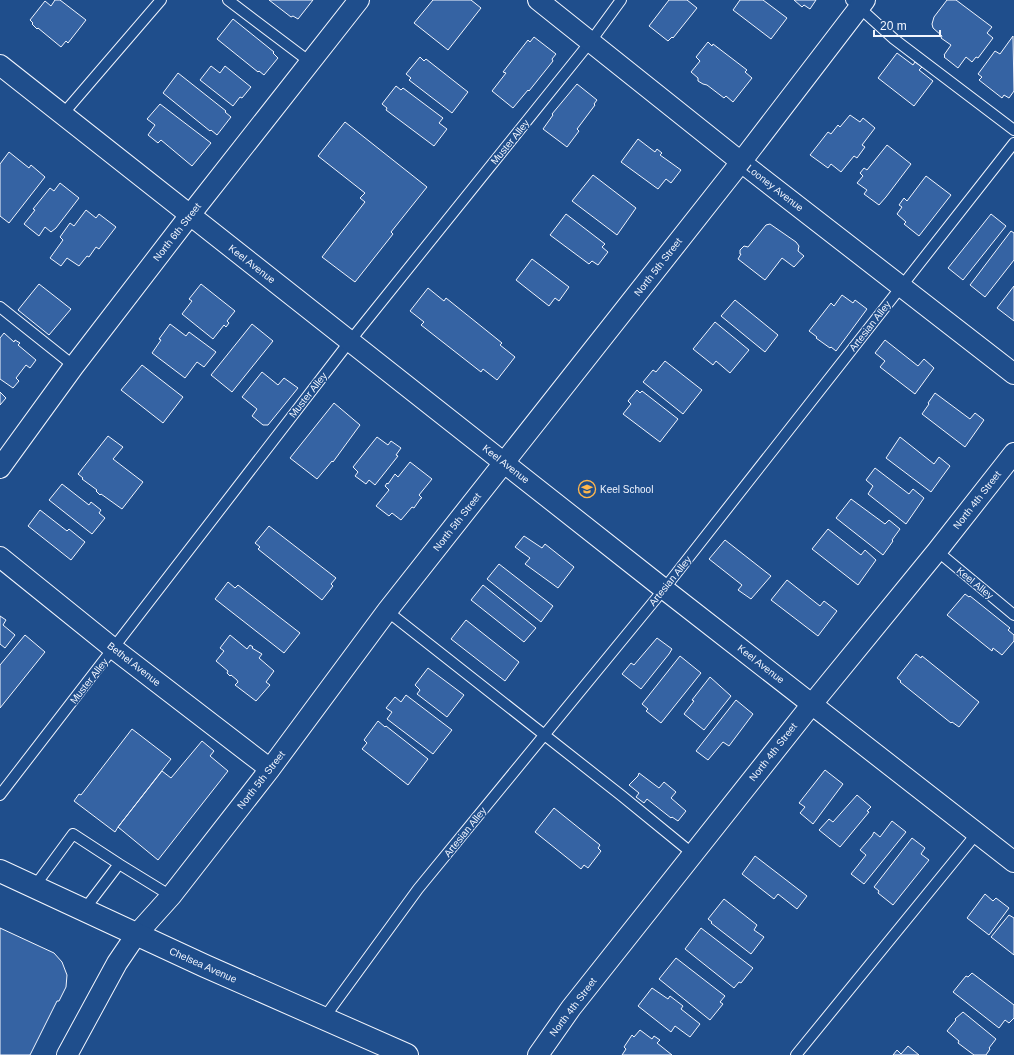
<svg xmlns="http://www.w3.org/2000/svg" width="1014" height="1055" font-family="Helvetica,sans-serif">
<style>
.building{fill:#3563a3;stroke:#f2f6ff}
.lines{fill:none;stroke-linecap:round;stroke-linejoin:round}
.lane-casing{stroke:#f2f6ff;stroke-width:12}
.street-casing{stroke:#f2f6ff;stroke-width:22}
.secondary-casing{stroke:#f2f6ff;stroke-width:24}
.lane{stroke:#1f4e8c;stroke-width:10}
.street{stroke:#1f4e8c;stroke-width:20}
.secondary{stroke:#1f4e8c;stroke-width:22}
.labels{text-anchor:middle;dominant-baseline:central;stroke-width:3;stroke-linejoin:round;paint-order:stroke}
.street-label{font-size:10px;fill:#f2f6ff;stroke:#1f4e8c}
.poi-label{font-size:10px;fill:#f2f6ff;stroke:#1f4e8c;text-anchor:start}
</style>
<rect width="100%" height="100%" fill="#1f4e8c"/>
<path class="building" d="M55,0h5l26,20 -18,23 -2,-2 -5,6 -23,-19 -1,1 -5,-5 1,-1 -3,-3 15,-19 6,5z
M269,0h44l-15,19 -5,-3 -2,1z
M433,0h38l10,8 -33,42 -34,-27z
M669,0h18l10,8 -24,30 -1,-1 -4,4 -19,-15z
M740,0h23l24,18 -16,21 -38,-29z
M794,0h22l-6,9 -6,-4 -2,2z
M947,0h9l36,27 -5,6 6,5 -15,20 -2,-1 -4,5 -6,-5 -8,11 -14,-11 1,-1 -1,-1 7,-10 -10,-7 1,-2 -9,-8 -1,-4 2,-7z
M233,19l41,33 -1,1 5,5 -14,17 -5,-4 -1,1 -41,-33z
M1013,36l1,55 -5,7 -5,-3 -2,3 -23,-18 3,-3 -4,-3 17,-23 5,3z
M534,37l22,17 -4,5 1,2 -24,30 -1,-1 -15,18 -21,-17 14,-18 -3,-1 25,-32 2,2z
M708,42l4,4 1,-2 34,26 -2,2 7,6 -19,24 -7,-6 -2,2 -17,-13 -4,-1 -5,-3v-3l-7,-6 9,-11 -4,-4z
M897,53l16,12 2,-3 7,5 -3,3 14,11 -19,25 -36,-28z
M420,57l4,4 2,-2 42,33 -16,21 -43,-33 2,-2 -5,-4z
M211,66l9,7 5,-7 26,21 -9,11 -2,-1 -7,9 -33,-26z
M178,73l48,38 -1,1 6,5 -14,18 -6,-5 -1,1 -47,-38z
M577,84l20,16 -3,4 1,1 -18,24 2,2 -12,16 -24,-18 10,-14 -1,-1z
M396,86l5,4 2,-2 40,30 -4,5 8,6 -13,17 -48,-36 1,-2 -5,-4z
M160,104l51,39 -19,23 -31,-26 -3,3 -10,-8 7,-10 -8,-6z
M850,115l10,7 3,-4 12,10 -13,17 3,2 -8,11 -3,-2 -13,16 -10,-8 -3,4 -18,-13 18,-23 3,2 7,-9 2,2z
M345,122l82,65 -36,45 2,2 -38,48 -33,-25 43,-55 -5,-4 5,-5 -47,-37z
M638,139l17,13 2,-3 5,4 -2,2 21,15 -10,13 -5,-4 -8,10 -37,-27z
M887,145l24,19 -25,33 -7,8 -15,-11 3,-4 -10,-7 6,-7 -3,-3 4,-5 3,2z
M9,152l20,16 2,-3 14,12 -36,46 -9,-7v-52z
M593,175l43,33 -19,27 -45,-34z
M926,176l25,19 -32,41 -15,-12 2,-2 -9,-8 5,-7 -3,-2 5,-7 3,3z
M60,183l19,15 -23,30 -5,4 -6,-5 -6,9 -15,-12 11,-14 -2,-1 17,-21 4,3z
M86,210l10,8 3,-4 17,13 -17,22 -3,-2 -7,10 -2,-1 -8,10 -12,-8 -6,8 -11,-8 13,-18 -3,-3 10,-14 4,3z
M566,214l39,30 -3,3 6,5 -10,13 -6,-4 -3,3 -39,-29z
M991,214l15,12 -43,54 -15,-12z
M770,224l26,18 3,4 -1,5 6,5 -10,11 -12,-9 -17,22 -27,-21 3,-5h-1v-4l4,-4 4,1 18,-22z
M1011,231l3,2v27l-29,37 -15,-12z
M532,259l37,28 -10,14 -4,-3 -6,8 -33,-26z
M39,284l32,25 -22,26 -31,-25z
M201,284l34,27 -8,10 2,2 -3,4 -2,-2 -11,14 -31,-25 10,-13 -3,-2z
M1014,286v35l-17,-13z
M428,288l16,13 2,-3 56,45 -2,2 15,12 -18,23 -14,-11 -2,3 -60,-47 3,-3 -14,-11z
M842,295l11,8 2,-3 12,9 -31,42 -5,-4 -1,1 -14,-10 1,-1 -8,-6 22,-28 3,3z
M735,300l43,35 -13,17 -44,-36z
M715,322l34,28 -19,23 -14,-12 -3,4 -20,-16z
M170,324l16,12 3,-4 27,20 -12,15 -7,-5 -12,16 -33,-25 9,-13 -2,-1z
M252,324l21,17 -41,51 -21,-17z
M4,333l10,9 1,-2 5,3 -2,2 18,15 -6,8 -4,-3 -10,13 3,3 -6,7 -13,-9v-41z
M885,340l33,26 6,-7 10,9 -19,26 -35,-27 5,-6 -10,-8z
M665,361l37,29 -19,24 -40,-32 10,-12 3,2z
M142,365l41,32 -20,26 -42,-33z
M262,372l16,13 6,-7 14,10 -30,37h-5l-11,-9 5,-7 -15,-12z
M637,390l3,3 2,-2 36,28 -18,23 -37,-28 8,-10 -3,-3z
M0,392l6,6 -6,7z
M935,393l35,26 5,-6 9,7 -19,27 -43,-33 7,-10 -1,-1z
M334,403l26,22 -27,37 -1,-1 -15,18 -27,-21z
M108,436l15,11 -10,12 30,23 -21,27 -21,-15 -1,1 -4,-4 1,-1 -15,-11 1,-1 -5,-4z
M377,437l11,8 3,-4 10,7 -5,7 2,1 -23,29 -6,-5 -3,4 -11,-8 3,-4 -5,-5z
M900,437l34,27 5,-7 11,9 -19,26 -45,-34z
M410,462l22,17 -13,16 3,3h-1l-7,10 -2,-1 -11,13 -9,-7 -3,3 -13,-10 13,-16 -4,-4 2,-3 1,1 7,-10 3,3z
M875,468l34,26 4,-5 11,9 -18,26 -38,-30 5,-8 -7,-6z
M62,484l27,21 2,-3 10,8 -2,3 6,5 -13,16 -43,-34z
M851,499l34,25 4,-4 11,9 -8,11 1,1 -10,14 -47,-37z
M40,510l27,21 2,-2 16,13 -14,18 -43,-34z
M269,526l67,52 -5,6 2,2 -11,14 -64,-51 2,-2 -5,-4z
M828,529l33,26 4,-5 11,10 -18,25 -46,-36z
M524,536l18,12 3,-4 29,23 -16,21 -33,-24 5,-6 -15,-11z
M725,540l46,36 -20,23 -13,-9 4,-5 -33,-26z
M499,564l54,42 -12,16 -54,-43z
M787,580l33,26 4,-5 13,10 -19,25 -47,-36z
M228,582l7,6 3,-3 62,48 -16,20 -69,-54z
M483,585l53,43 -12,14 -53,-42z
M965,594l4,3 1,-1 40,32 -2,2 6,5v6l-12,14 -9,-7 -1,3 -45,-36z
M0,616l6,4 -3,5 12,10 -10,13 -5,-4z
M466,620l53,42 -14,19 -54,-42z
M25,635l20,17 -45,56v-43z
M230,635l17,14 3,-4 3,2 -1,1 10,6 -3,4 15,13 -8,11 4,3 -14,16 -21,-16 3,-3 -1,-2 -6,-5 -1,1 -3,-3 1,-2 -12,-10 8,-10 -4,-3z
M657,638l15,11 -3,5 -28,35 -19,-15 9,-11 3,2z
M916,654l5,4 1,-2 57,46 -20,25 -7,-5 -1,1 -51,-41 1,-1 -4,-3z
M680,656l21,17 -40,50 -15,-12 2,-2 -6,-5z
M428,668l36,27 -17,22 -30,-23 3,-4 -5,-5z
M710,677l21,19 -27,34 -20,-16 10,-13 -2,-1z
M406,695l46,35 -19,24 -46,-35 5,-7 -6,-4 9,-11 6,5z
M736,700l17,14 -24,32 -6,-4 -15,18 -12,-9z
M378,721l7,6 1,-1 42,33 -20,26 -46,-36 5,-6 -3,-3z
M132,729l39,30 -53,68 -3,5 -41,-31 5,-7 2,1z
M202,741l12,10 -4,5 18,15 -70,89 -40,-33 44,-56 9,7z
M825,770l18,14 -30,40 -13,-11 5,-6 -6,-4z
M639,773l20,15 5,-6 12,10 -5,6 15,13 -8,10 -6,-4 -1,1 -24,-19 -3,4 -8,-6 3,-4 -10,-8 9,-9z
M857,795l14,12 -4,4 2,1 -29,35 -21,-17 10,-11 4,3z
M554,808l46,37 -2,3 3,3 -13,17 -4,-3 -3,4 -46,-37z
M892,821l14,11 -42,52 -13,-10 15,-19 -6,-5 12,-14 2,-4 6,5z
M912,838l13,10 -4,6 8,6 -36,45 -15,-12 1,-2 -5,-4z
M755,856l52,40 -10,13 -19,-15 -4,5 -32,-25z
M985,894l8,7 3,-3 13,10 -20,27 -22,-17z
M724,899l33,26 -3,5 10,7 -13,17 -40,-31 1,-1 -4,-3z
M1009,915l5,3v37l-23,-18z
M0,928l54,25 8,9 5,13 -1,12 -7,14h-2l-27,54h-30z
M701,928l52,40 -12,15 -2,-1 -5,6 -49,-39z
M676,958l49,38 -5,6 3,2 -13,16 -51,-41z
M972,973l42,32v13l-5,5 -4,-3 -6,8 -46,-36 13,-16 2,1z
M652,988l16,11 2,-3 13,10 -2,3 19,15 -10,13 -15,-11 -4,6 -33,-26z
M963,1012l33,27 -7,9 1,1 -4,6h-12l-16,-12 1,-2 -12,-10 9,-11 -1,-1z
M640,1030l12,9 2,-3 6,4 -3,3 15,12h-50l4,-6 -2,-2 8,-12 2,2z
M908,1046l11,9h-26l4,-5 4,4z"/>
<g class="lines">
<g class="lane-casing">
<path id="lane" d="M228,0l82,62
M851,0l43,39 120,91
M63,114l98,-114
M0,307l74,59
M937,551l77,64
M387,611l235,185 71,58
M0,795l350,-454 241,-300 30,-41
M34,887l39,-53 46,30
M84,910l35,-46 52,32
M324,1018l94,-129 246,-300 350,-446
M796,1055l181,-222"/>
</g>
<g class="street-casing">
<path id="street" d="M538,0l203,162 273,212
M0,65l664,524 350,273
M0,468l74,-102 116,-151 169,-215
M0,557l114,92 156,120
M67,1055l50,-92 19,-28 35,-39 99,-127 117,-158 354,-449 124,-162
M538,1055l33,-47 241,-304 125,-153 77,-98"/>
</g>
<g class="secondary-casing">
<path id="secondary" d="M0,871l205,95 202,89"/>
</g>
<use href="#lane" class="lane"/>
<use href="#street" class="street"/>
<use href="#secondary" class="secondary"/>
</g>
<defs>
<g id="school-ring" transform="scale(0.9)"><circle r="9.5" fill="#1f4e8c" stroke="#ffb74d" stroke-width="1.5"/><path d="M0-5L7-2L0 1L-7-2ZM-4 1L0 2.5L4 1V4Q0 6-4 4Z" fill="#ffb74d"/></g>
</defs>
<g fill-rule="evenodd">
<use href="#school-ring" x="587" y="489"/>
</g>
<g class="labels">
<g class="street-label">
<text transform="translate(510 142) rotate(-51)">Muster Alley</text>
<text transform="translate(775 188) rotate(38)">Looney Avenue</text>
<text transform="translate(177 232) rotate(-52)">North 6th Street</text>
<text transform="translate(252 264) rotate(38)">Keel Avenue</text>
<text transform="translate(658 267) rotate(-52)">North 5th Street</text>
<text transform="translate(870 326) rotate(-52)">Artesian Alley</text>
<text transform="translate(308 395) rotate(-52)">Muster Alley</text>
<text transform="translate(506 464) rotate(38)">Keel Avenue</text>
<text transform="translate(977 500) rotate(-52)">North 4th Street</text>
<text transform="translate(457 522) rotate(-52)">North 5th Street</text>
<text transform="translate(670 581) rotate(-51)">Artesian Alley</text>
<text transform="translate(975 583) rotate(39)">Keel Alley</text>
<text transform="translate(134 664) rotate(38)">Bethel Avenue</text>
<text transform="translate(761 664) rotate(38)">Keel Avenue</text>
<text transform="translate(89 681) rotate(-52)">Muster Alley</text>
<text transform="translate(773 752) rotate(-52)">North 4th Street</text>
<text transform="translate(261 780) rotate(-52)">North 5th Street</text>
<text transform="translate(465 832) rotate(-51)">Artesian Alley</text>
<text transform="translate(203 965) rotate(24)">Chelsea Avenue</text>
<text transform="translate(573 1007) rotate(-53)">North 4th Street</text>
</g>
<g class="poi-label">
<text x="600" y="489">Keel School</text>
</g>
</g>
<path d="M874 30v6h66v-6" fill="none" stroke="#f2f6ff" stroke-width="2"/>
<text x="880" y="30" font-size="12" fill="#f2f6ff" stroke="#1f4e8c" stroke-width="3" paint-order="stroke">20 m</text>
</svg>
